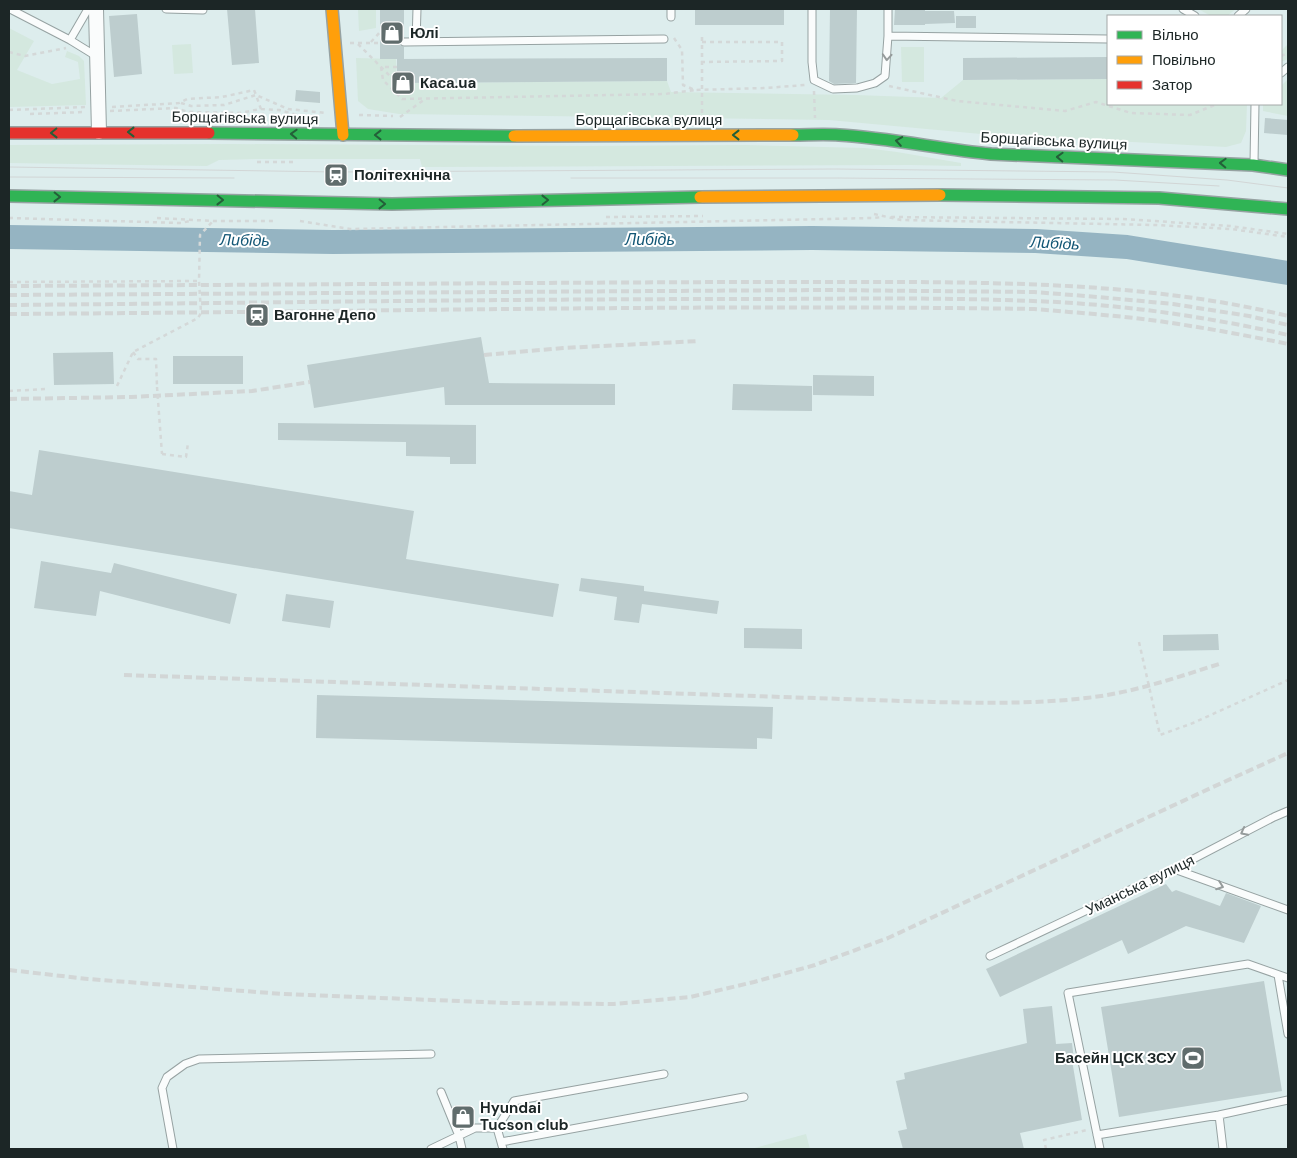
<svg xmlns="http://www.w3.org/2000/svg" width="1297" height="1158" font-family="'DM Sans',sans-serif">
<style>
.green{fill:#d4e8df}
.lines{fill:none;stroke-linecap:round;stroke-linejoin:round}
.river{stroke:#95b4c2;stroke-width:24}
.building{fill:#bdcdce}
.lane-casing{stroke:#96a2a2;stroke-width:9}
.street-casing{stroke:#96a2a2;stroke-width:16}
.fast-casing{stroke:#96a2a2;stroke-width:14}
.slow-casing{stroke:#96a2a2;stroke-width:14}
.jam-casing{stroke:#96a2a2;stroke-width:14}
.path{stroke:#d4d8d8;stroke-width:2.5;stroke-dasharray:4 4;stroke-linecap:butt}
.lane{stroke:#fafcfc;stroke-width:7}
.street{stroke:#fafcfc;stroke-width:14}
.fast{stroke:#30b455;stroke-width:11}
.slow{stroke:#ff9f0a;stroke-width:11}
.jam{stroke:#e5322d;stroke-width:11}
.tram{stroke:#d2d6d6;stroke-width:1}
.rail{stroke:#d2d6d6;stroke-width:4;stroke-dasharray:8 4;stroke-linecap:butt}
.path-bridge{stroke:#d4d8d8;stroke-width:2.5;stroke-dasharray:4 4;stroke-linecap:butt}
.oneway{stroke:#969c9c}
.oneway2{stroke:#245f39}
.labels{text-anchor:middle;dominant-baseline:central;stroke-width:4;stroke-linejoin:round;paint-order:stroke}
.poi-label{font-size:15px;font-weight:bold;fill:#1c2626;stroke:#fff;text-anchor:start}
.street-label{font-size:15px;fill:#1c2626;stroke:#fff}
.water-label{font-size:16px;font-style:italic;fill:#125675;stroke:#fff}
</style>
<rect width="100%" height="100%" fill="#ddeded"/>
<path class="green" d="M358,9h18v19l-17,3z
M1198,9h38l-9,7h-16z
M9,28l25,13 -17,29 35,14 28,-5 -2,-17 -13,-5 2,-6 12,5 5,5 2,44 -77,2z
M191,44l2,29 -19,1 -2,-29z
M1288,44v15l-7,3v-11z
M901,47h23v35h-22z
M356,58l40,1 1,24 270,-2 4,11 184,3 86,3 22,-18 145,-1v25h139l-1,27 -5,12 -15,4 -245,-13 -152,-14 -430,-6 -31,-5 -10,-8z
M1288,79v37l-25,-5v-7h18v-18z
M233,144l351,2 163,-1 118,3 32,4 64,11v3l-50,-1 -489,2 -2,-8h-162l-39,1 -12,6 -198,-3v-18z
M806,1134l4,15h-59z"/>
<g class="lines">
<path class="river" d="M9,237l324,5 479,-4 224,3 91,6 161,26"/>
</g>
<path class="building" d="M227,9h28l4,54 -27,2z
M380,9h24v28l-3,1 -2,4 1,3 4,2v12h-24z
M695,9h89v16h-89z
M830,9h27l-1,74 -22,1 -5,-3z
M895,9h30v2h29l1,12 -30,1v1h-31z
M137,14l5,60 -28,3 -5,-61z
M956,16h20v12h-20z
M1108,57v22l-145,1v-22z
M667,58v23l-270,2v-24z
M296,90l24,2v11l-25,-2z
M1265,118l23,2v15l-24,-2z
M481,337l8,46 126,1v21h-170l-1,-18 -130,21 -7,-43z
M113,352l1,32 -60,1 -1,-32z
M173,356h70v28h-70z
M813,375l61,1v20l-61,-1z
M733,384l79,2v25l-80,-1z
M278,423l198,2v39h-26v-7l-44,-1v-14l-128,-2z
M39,450l375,61 -8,48 153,25 -6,33 -544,-89v-37l23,4z
M41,561l70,12 3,-10 123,31 -7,30 -130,-33 -4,25 -62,-8z
M581,578l63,8v5l75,10 -2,13 -75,-10 -3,19 -25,-3 3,-23 -38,-6z
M286,594l48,7 -4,27 -48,-7z
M744,628l58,1v20l-58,-1z
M1218,634l1,16 -56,1v-16z
M317,695l456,12 -1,32 -15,-1v11l-441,-11z
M1166,884l6,8 4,-2 44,16 6,-13 35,13 -17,37 -58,-17 -58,28 -6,-14 -122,57 -14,-28z
M1264,981l18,110 -163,26 -18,-110z
M1052,1006l4,38 16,-1 2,17h-2l10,60 -62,13 4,16h-121l-5,-18 9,-2 -11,-48 9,-2 -1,-6 123,-30 -4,-34z"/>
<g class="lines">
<g class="lane-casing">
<path id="lane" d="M10,9l60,31 26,16
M166,9l37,1
M812,9v53l2,18 19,9 24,-1 18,-5 10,-7 3,-40v-27
M1183,9l12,7
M1238,16l8,-7
M671,17v-8
M888,36l220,3
M70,40l18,-31
M404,42l260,-3
M416,42l1,-33
M1281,73l7,-6
M1254,163l1,-59
M1174,869l114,41
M990,956l184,-87 100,-52 14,-6
M1278,975l10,59
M441,1092l18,44 3,13
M1219,1115l4,34
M1097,1135l122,-20 69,-15
M501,1142l243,-45
M173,1149l-11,-61 5,-11 18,-13 14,-5 232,-5
M431,1149l44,-21h22
M503,1149l-6,-21 17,-27 150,-27
M1100,1149l-32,-156 180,-29 40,14"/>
</g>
<g class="street-casing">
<path id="street" d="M96,9l3,123"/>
</g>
<g class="fast-casing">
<path id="fast" d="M209,133l305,3
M793,135c15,0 31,-1 46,0 51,3 101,14 152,19l262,11 35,5
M940,195l219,3 129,11
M9,196l383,8 308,-7"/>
</g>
<g class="slow-casing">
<path id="slow" d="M332,9l11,126
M514,136l279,-1
M700,197l240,-2"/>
</g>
<g class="jam-casing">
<path id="jam" d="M9,133h200"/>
</g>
<path class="path" d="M702,37v82
M674,38l8,12 1,35 12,5 70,-2 40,-3
M371,42l9,-10
M350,43h30
M358,44l32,32h7
M9,52l16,4 41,-8
M1281,56l7,-3
M701,62l81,-1v-19h-80
M397,67h-16l2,13 19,19 263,-5 30,-4
M889,86l68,15 108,10 31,-9 35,11 59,2 27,-11
M814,91l1,27
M181,103l10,3 33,-1 32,-10 7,20
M112,107l67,-4 8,-4 35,-2 32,-7 2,5 32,14 38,4
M9,110l77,-3
M110,111l66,-3 12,4 52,1 20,-4 19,1 18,5
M30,114l55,-2
M359,115l34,1
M400,117l25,-18
M257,162h36
M874,214l27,6 254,5 76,4 57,8
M606,217l97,-1
M891,217l232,2 107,7 58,8
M9,218l172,5 9,-2
M157,218l56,3h63
M300,221l50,8 523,-11 10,-1
M9,282l190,-1
M133,352l5,7h18l1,28
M117,386l16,-34 65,-34 3,-5 -2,-32 1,-46 13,-14
M9,391l38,-2
M162,454l24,3 2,-14
M1139,642l21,93 33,-12 95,-43
M1046,1149l-2,-9 43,-10"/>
<use href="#lane" class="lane"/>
<use href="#street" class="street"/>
<use href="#fast" class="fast"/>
<use href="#slow" class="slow"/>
<use href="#jam" class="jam"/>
<path class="tram" d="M9,167l327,5 499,-3 278,3 114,8 61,8
M9,177l225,1
M571,178h264l280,2 104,6"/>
<path class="rail" d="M9,286c240,-1 481,-3 721,-4 60,0 121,0 181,0 126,1 254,4 377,34
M9,295l816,-5 209,2 64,5 75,7 76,12 39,9
M9,305c245,-2 489,-6 734,-6 97,0 194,-2 290,2 86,3 171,15 255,34
M9,314c342,-2 684,-10 1025,-5 46,4 92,7 138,14 39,6 78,13 116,21
M484,355l79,-7 136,-7
M9,399l122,-2 121,-6 58,-9
M124,675l809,27c51,1 102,2 153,-4 46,-5 89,-20 133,-34
M9,970l79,9 195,15 224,9 107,1 76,-7 64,-15 61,-17 73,-27 325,-151 75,-34"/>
<path class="path-bridge" d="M157,387l5,67"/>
</g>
<defs><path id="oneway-chevron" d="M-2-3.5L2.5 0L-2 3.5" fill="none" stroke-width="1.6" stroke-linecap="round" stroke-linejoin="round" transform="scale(1.25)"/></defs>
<g class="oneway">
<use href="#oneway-chevron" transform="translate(887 57) rotate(94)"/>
<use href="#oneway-chevron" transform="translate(1244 832) rotate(152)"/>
<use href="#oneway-chevron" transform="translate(1220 886) rotate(20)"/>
</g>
<g class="oneway2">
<use href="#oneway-chevron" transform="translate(131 132) rotate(-180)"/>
<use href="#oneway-chevron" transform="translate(54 133) rotate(179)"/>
<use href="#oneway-chevron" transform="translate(294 134) rotate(-178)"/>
<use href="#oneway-chevron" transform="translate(378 135) rotate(-180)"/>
<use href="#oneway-chevron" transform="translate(736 135) rotate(180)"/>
<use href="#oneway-chevron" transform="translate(899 141) rotate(-171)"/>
<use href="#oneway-chevron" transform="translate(1060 157) rotate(-178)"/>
<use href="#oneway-chevron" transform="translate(1223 163) rotate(-178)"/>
<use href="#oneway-chevron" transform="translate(57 197) rotate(1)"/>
<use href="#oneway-chevron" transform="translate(220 200) rotate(1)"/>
<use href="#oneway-chevron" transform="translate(545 200) rotate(-1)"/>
<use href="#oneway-chevron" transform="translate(382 204) rotate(1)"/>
</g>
<defs>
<g id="shop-square" transform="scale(1.25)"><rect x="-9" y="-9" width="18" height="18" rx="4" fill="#606c6c" stroke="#fff"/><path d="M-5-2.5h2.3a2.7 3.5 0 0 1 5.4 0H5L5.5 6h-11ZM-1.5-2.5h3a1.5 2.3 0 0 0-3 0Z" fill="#fff"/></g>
<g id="station-square" transform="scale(1.25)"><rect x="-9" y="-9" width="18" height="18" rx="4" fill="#606c6c" stroke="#fff"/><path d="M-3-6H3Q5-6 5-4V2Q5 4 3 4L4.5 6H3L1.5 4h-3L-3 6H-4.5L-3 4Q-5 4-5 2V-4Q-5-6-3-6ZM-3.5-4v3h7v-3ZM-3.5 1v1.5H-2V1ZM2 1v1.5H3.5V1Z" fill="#fff"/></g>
<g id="stadium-square" transform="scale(1.25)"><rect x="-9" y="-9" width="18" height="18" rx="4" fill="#606c6c" stroke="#fff"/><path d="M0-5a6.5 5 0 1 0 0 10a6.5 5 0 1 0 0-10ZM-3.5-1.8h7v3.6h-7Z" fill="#fff"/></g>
</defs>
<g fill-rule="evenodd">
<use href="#shop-square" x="392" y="33"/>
<use href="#shop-square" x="403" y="83"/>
<use href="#station-square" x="336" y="175"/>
<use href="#station-square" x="257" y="315"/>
<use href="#stadium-square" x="1193" y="1058"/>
<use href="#shop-square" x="463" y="1117"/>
</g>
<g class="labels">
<g class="poi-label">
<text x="410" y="33">Юлі</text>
<text x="420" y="83">Каса.ua</text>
<text x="354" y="175">Політехнічна</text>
<text x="274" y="315">Вагонне Депо</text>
<text x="1176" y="1058" text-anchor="end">Басейн ЦСК ЗСУ</text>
<text x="480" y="1108">Hyundai<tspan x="480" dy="17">Tucson club</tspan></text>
</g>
<g class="street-label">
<text transform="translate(245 118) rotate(1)">Борщагівська вулиця</text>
<text x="649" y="120">Борщагівська вулиця</text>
<text transform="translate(1054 141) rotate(3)">Борщагівська вулиця</text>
<text transform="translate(1140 885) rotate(-26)">Уманська вулиця</text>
</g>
<g class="water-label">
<text x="650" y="239">Либідь</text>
<text transform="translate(245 240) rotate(1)">Либідь</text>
<text transform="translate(1055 243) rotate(3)">Либідь</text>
</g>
</g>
<rect width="1297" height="1158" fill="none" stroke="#1c2626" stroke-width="20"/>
<rect x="1107" y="15" width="175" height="90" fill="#ffffff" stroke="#a4a8a8"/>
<rect x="1117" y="31" width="25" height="8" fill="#30b455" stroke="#a4a8a8"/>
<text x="1152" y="40" font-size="15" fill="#1c2626">Вільно</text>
<rect x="1117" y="56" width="25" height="8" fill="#ff9f0a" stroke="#a4a8a8"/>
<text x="1152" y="65" font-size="15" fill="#1c2626">Повільно</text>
<rect x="1117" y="81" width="25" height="8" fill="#e5322d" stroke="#a4a8a8"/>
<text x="1152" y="90" font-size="15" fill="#1c2626">Затор</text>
</svg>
